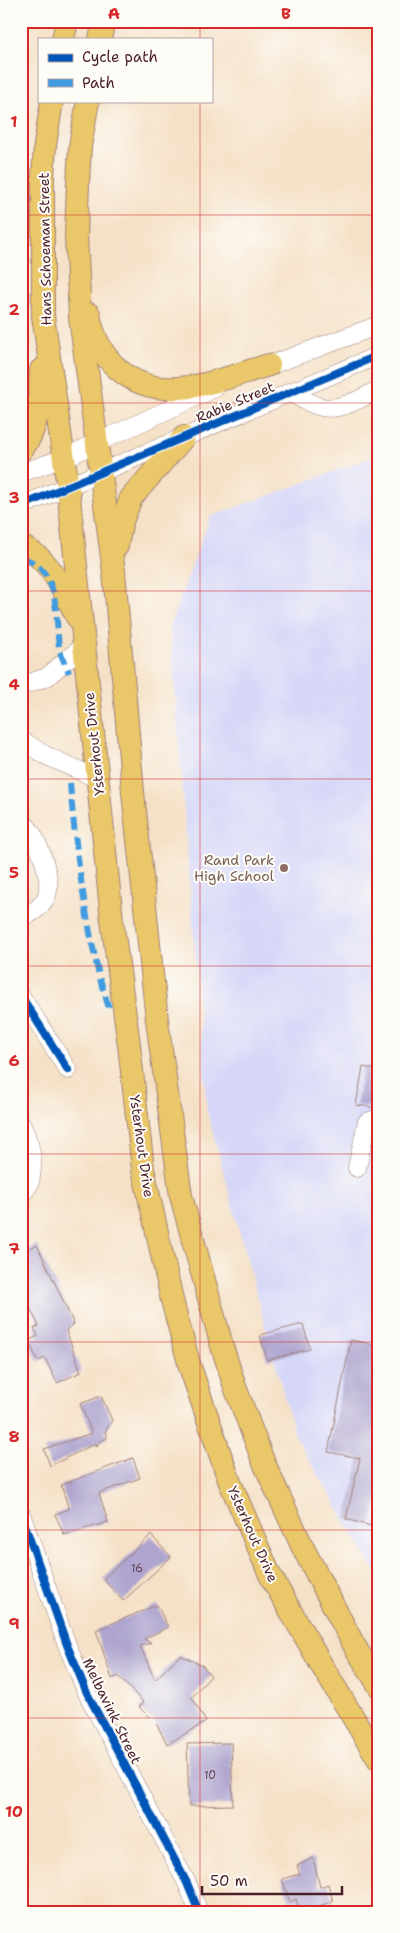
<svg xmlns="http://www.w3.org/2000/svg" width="400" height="1933" font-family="'Shantell Sans',sans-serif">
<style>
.built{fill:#d6d7f8}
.building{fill:#aea4cf}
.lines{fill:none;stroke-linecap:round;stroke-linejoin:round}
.minor-casing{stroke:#a08079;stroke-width:19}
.major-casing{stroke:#a08079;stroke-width:24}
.minor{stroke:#fff;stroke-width:18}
.major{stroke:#eac769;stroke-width:22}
.quiet{stroke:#409be1;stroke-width:6;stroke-dasharray:12 6;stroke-linecap:butt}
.cycleway-casing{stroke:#fdfcf7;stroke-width:11}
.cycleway{stroke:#0057b8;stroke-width:8}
.grid{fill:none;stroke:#d62828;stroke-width:1;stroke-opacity:0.55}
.education-dot{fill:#8d6e63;stroke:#fdfcf7;stroke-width:2}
.labels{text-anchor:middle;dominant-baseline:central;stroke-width:4;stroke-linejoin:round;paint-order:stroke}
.number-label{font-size:11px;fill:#634054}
.street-label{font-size:14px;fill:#4a1f2b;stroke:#fdfcf7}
.education-label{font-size:14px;fill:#785e54;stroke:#fdfcf7;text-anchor:end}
.neatline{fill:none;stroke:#d62828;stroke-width:2}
.grid-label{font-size:16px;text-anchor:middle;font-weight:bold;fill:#d62828}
</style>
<rect width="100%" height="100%" fill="#fdfcf7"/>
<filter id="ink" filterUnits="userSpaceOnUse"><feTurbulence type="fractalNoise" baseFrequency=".02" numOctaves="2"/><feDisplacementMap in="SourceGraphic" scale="10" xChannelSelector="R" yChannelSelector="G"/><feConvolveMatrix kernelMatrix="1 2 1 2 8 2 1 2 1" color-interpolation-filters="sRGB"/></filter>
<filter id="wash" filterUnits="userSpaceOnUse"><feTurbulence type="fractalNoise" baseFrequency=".0096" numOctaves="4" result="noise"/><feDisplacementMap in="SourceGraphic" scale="20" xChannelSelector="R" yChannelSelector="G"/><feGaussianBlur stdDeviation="1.12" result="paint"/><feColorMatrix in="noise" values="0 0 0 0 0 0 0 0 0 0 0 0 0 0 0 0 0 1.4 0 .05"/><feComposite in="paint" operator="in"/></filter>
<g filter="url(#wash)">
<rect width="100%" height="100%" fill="#f5e1c7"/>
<path class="built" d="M379,455v1122l-84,-141 -88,-325 -37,-486 40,-108z"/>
<g id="blocks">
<path class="building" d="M363,1067l16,3v38l-23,-3z
M37,1245l37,79 -8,6 15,42 -24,11 -12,-25 -7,3 -10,-20 10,-5 -4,-8 5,-2 -18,-36v-38z
M303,1324l7,25 -43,11 -7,-25z
M351,1340l28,6v147l-8,33 -25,-7 14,-61 -32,-6z
M101,1396l11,24 -7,12 2,6 -8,4 -2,4 -1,-3 -46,23 -6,-17 48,-16 -12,-29z
M133,1458l7,20 -41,15 9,29 -44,13 -9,-21 14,-5 -8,-24z
M151,1535l20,22 -48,44 -20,-22z
M157,1605l11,22 -24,12 7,4 -11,3 15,34 25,-25 22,10 9,11 -19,21 14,25 -39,22 -10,-19 -18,-18 5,-4 -26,-27 -6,3 -16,-49z
M231,1743l2,62 -44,1 -2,-62z
M313,1858l7,29 8,-3 5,17 -14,5 2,6h-21l-4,-13 -6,3 -8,-23 18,-5 -3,-8z"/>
</g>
</g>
<g filter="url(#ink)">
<use href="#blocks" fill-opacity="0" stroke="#a08079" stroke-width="1"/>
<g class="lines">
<g class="minor-casing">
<path id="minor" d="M257,370l122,-45
M289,392c9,5 19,11 29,14 20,7 44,-8 61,-17
M21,473l43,-15 151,-70
M21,506l358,-151
M21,686l26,-9 37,-32
M21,740l24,15 53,24
M21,821c15,10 32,56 26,74 -4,10 -15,20 -26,22
M21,996l47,74
M21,1124c9,17 14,38 9,58 -1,5 -6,9 -9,13
M357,1168l10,-46 12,-4
M21,1514l46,131 20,48 100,190 12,29"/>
</g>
<g class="major-casing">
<path id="major" d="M63,39l4,-18
M100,39l4,-18
M52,101l-7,44 -2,32v139l25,171 44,433 17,125 14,124 29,131 18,67 39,113 41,95 52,91 57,94
M88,101l-8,45 -2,37 -2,53 4,81 34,255 19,220 24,228 24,176 41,150 13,41 29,76 39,85 51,97 25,41
M89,314c8,46 41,78 91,74 28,-2 61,-15 89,-23
M21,450c18,-19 19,-54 20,-80
M21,546c29,12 43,45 56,71
M117,546l4,-22 10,-26 53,-61"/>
</g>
<use href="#minor" class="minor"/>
<use href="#major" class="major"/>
<path class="quiet" d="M23,558c38,12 32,58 36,89 1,8 7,18 10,26
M70,783c5,63 14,126 28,188 3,14 9,27 11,40"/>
<g class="cycleway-casing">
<path id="cycleway" d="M21,506l358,-151
M21,996l47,74
M21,1514l46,131 20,48 100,190 12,29"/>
</g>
<use href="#cycleway" class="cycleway"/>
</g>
</g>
<path class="grid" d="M200,21v18M200,101v1811M21,215h358M21,403h358M21,591h358M21,779h358M21,966h358M21,1154h358M21,1342h358M21,1530h358M21,1718h358"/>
<circle class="education-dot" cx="284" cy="868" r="5"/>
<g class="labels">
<g class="number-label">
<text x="137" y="1568">16</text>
<text x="210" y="1775">10</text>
</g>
<g class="street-label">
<text transform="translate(45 249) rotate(-91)">Hans Schoeman Street</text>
<text transform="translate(235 402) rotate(-23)">Rabie Street</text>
<text transform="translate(94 744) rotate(-96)">Ysterhout Drive</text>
<text transform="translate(142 1146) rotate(82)">Ysterhout Drive</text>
<text transform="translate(253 1534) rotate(66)">Ysterhout Drive</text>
<text transform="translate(112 1711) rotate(64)">Melbavink Street</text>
</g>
<g class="education-label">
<text x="274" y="860">Rand Park<tspan x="274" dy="16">High School</tspan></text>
</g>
</g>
<rect width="400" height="1933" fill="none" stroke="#fdfcf7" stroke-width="55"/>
<rect x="38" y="38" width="175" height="65" fill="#fdfcf7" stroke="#b5a4a5"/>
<rect x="48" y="54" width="25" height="8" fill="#0057b8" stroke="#b5a4a5"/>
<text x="82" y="62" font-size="15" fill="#4a1f2b">Cycle path</text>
<rect x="48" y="79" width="25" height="8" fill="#409be1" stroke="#b5a4a5"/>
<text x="82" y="88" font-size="15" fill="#4a1f2b">Path</text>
<path d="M202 1886v8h140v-8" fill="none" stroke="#4a1f2b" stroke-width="2.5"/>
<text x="210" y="1886" font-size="15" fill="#4a1f2b" stroke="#fdfcf7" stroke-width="4" paint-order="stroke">50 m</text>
<rect x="28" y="28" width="344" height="1878" class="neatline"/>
<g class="grid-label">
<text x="114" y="19">A</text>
<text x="286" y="19">B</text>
<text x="14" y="127">1</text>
<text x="14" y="315">2</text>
<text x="14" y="503">3</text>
<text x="14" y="690">4</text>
<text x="14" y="878">5</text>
<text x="14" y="1066">6</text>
<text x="14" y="1254">7</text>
<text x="14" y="1442">8</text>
<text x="14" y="1629">9</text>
<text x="14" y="1817">10</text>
</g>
</svg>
